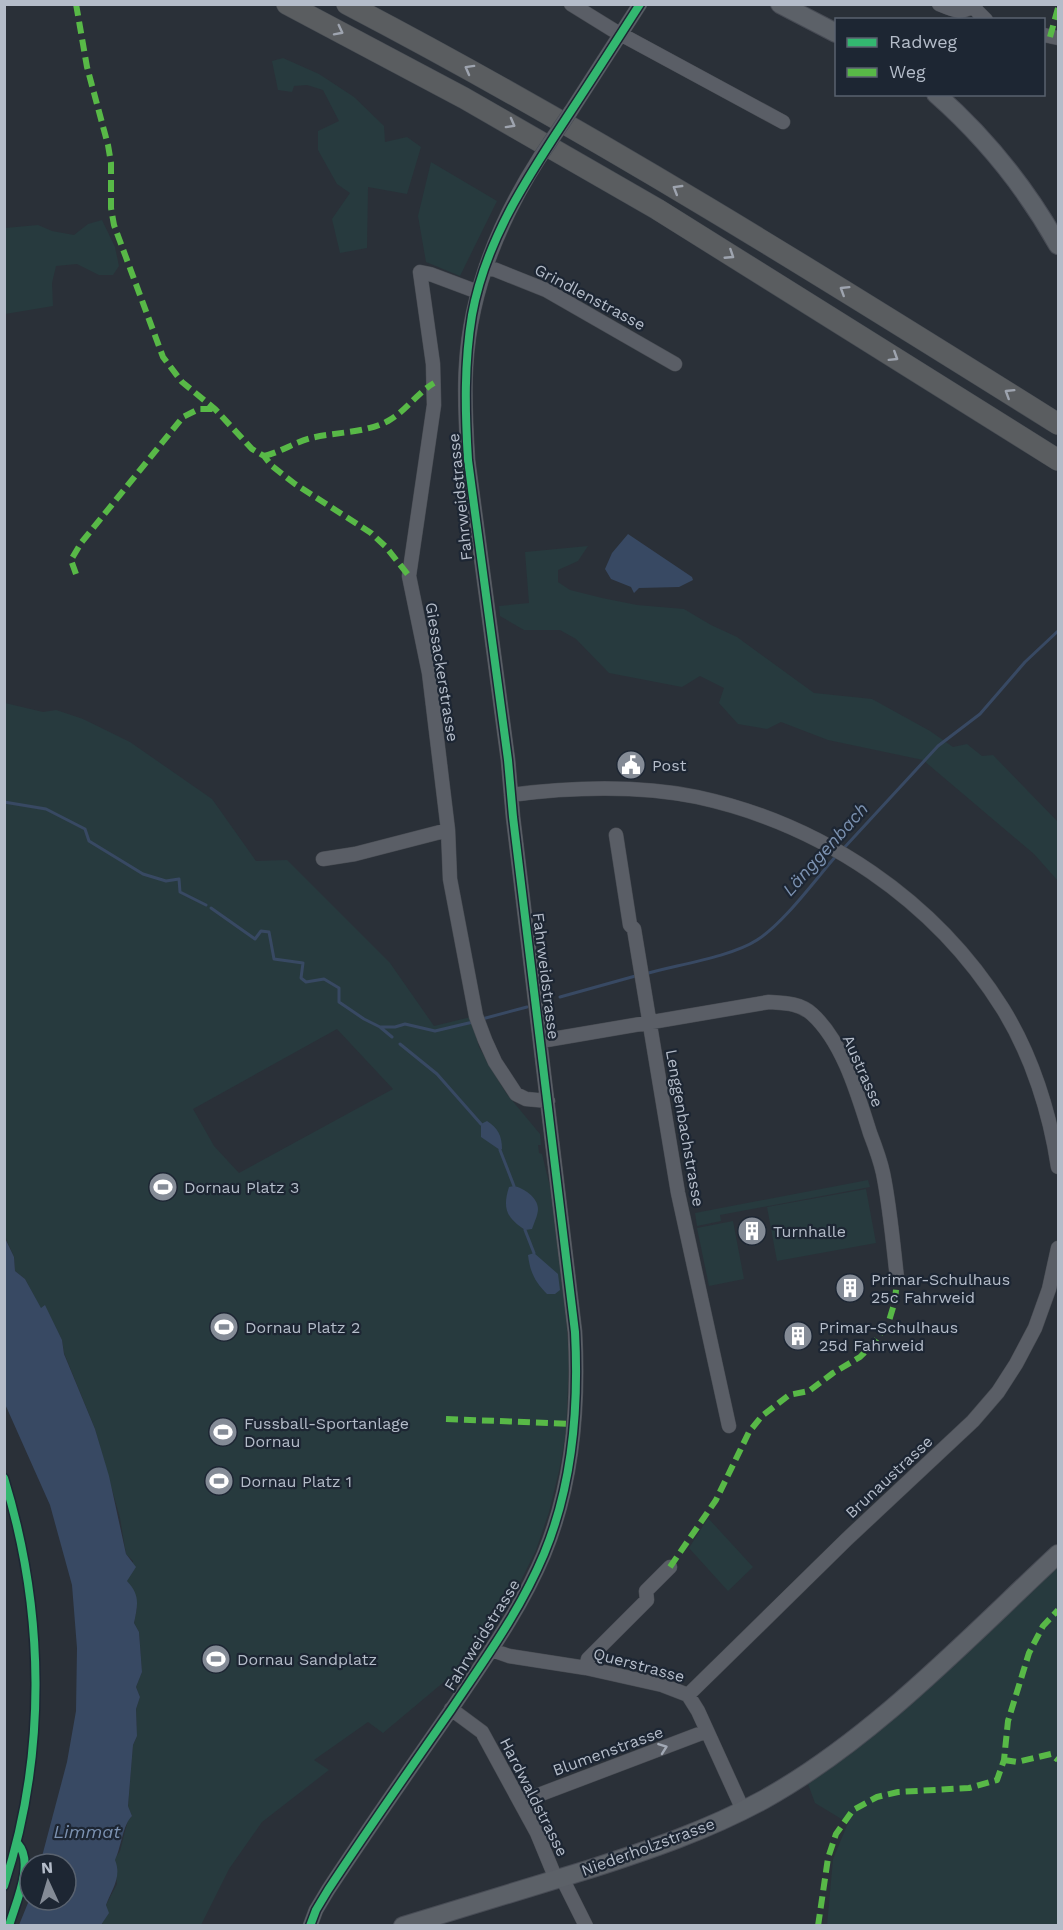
<svg xmlns="http://www.w3.org/2000/svg" width="1063" height="1930" font-family="'Work Sans',sans-serif">
<style>
.green{fill:#273a3e;fill-rule:evenodd}
.water{fill:#384963}
.lines{fill:none;stroke-linecap:round;stroke-linejoin:round}
.stream{stroke:#384963;stroke-width:3}
.minor-casing{stroke:#484c53;stroke-width:15}
.major-casing{stroke:#484c55;stroke-width:20}
.highway-casing{stroke:#474c53;stroke-width:22}
.minor{stroke:#5a5e66;stroke-width:14}
.major{stroke:#5c6168;stroke-width:18}
.highway{stroke:#5a5d60;stroke-width:21}
.minor-bridge-casing{stroke:#484c53;stroke-width:15;stroke-linecap:butt}
.minor-bridge{stroke:#5a5e66;stroke-width:14}
.quiet{stroke:#58b947;stroke-width:6;stroke-dasharray:12 6;stroke-linecap:butt}
.cycleway-casing{stroke:#1d2633;stroke-width:11}
.cycleway{stroke:#33b770;stroke-width:8}
.oneway{stroke:#9ea4af}
.oneway2{stroke:#a2a9b5}
.labels{text-anchor:middle;dominant-baseline:central;stroke-width:4.5;stroke-linejoin:round;paint-order:stroke}
.street-label{font-size:16px;fill:#b4bcc9;stroke:#1d2633}
.poi-label{font-size:16px;fill:#b4bcc9;stroke:#1d2633;text-anchor:start}
.water-label{font-size:18px;font-style:italic;fill:#7c92b1;stroke:#1d2633}
</style>
<rect width="100%" height="100%" fill="#2a3038"/>
<path class="green" d="M283,58l36,16 35,23 30,29 1,16 22,-5 14,10 -14,47 -39,-7 -1,61 -27,5 -8,-34 18,-26 -13,-9 -19,-34v-19l21,-10 -16,-31 -16,-5 -13,1 -2,6 -14,-2 -6,-29z
M431,162l66,39 -37,75 -34,-14 -8,-46z
M102,220l13,27 4,19 -6,9h-14l-22,-11 -21,2 -4,17 1,23 -48,8v-86l33,-3 14,6 22,4 14,-11z
M588,546l-10,15 -20,9v12l12,8 32,8 35,7 47,4 27,16 26,12 77,56 58,6 58,32 23,16 14,-3 15,12 11,-1 65,67v59l-24,-27 -111,-94 -95,-20 -47,-18 -14,7 -29,-5 -19,-21 5,-15 -24,-12 -18,11 -73,-14 -33,-34 -16,-9h-36l-24,-14 -1,-10 30,-3 -4,-51z
M5,703l38,9 13,-2 27,9 47,23 82,57 44,62 31,-1 103,103 44,63 37,-9 8,30 27,46 34,41 1,11h-3l1,8 3,1 10,41 14,120 3,46 -3,71 -7,39 -10,41 -13,38 -29,59 -31,46 -93,78 -15,-11 -54,38 15,10 -67,52 -33,47 -28,56h-100l7,-12 -2,-8 11,-21 -3,-24 6,-9 8,-31 4,-4 -4,-10 5,-61 4,-9 -1,-27 4,-12 -4,-10 6,-15 -3,-40 -5,-9 3,-16 -10,-26 6,-20 -7,-7 -6,-36 -25,-89 -31,-76 -2,-13 -17,-34 -4,3 -16,-30 -10,-8 -1,-14 -9,-21zM337,1029l56,60 -154,84 -25,-27 -21,-37z
M868,1180l2,7 -150,28 1,6 -24,5 -2,-13z
M866,1189l10,54 -99,18 -10,-54z
M733,1221l11,58 -35,7 -12,-58z
M708,1518l45,49 -25,24 -39,-43z
M1058,1565v360h-231l6,-66 15,-36 -33,-20 -7,-19 48,-34 -1,-3z"/>
<path class="water" d="M628,534l64,43 1,3 -14,7 -40,1 -5,5 -3,-6 -20,-8 -6,-10 7,-16z
M487,1121c11,7 15,15 15,28l-2,1 -19,-13v-13z
M514,1186c9,2 24,11 24,23 0,6 -4,14 -6,20l-7,1c-18,-12 -23,-21 -16,-43z
M4,1236l10,21 1,14 10,8 16,29 4,-3 17,35 2,14 31,75 14,47 17,78 10,13 -9,14c13,14 11,23 7,42l5,9 3,40 -6,15 4,10 -4,12 1,27 -4,9 -5,61 4,10c-9,8 -11,32 -17,44 7,17 -3,29 -9,45l3,8 -8,12h-82l11,-27v2h36v-36h-26l27,-102 9,-51 1,-63 -5,-63 -22,-80 -45,-101z
M534,1253l24,21 2,16 -5,4h-8c-12,-12 -17,-22 -19,-39z"/>
<g class="lines">
<path class="stream" d="M4,802l42,7 39,20 4,12 54,33 23,7 13,-2 1,13 26,13
M843,849l95,-103 42,-32 45,-52 33,-31
M211,908l44,31 6,-8 8,1 5,27 29,4 -2,15 5,4 18,-3 15,9v14l25,17 16,8h15l10,-3 30,7 38,-9
M645,974c31,-9 86,-17 112,-34 26,-16 58,-60 79,-84
M560,997l79,-22
M482,1019l45,-12
M380,1027l12,10
M400,1044l37,30 44,50
M500,1150l14,36
M525,1230l9,23"/>
<g class="minor-casing">
<path id="minor" d="M571,4l42,26 170,92
M939,4c14,6 24,11 37,0
M973,7l13,13
M1044,35l14,3
M571,111l69,-107
M486,266l60,24 129,74
M478,292l-48,-18 -10,-2 13,92 1,41 -25,171 20,97 19,157 2,49 26,137 9,24 10,22 21,32 10,5 22,2
M511,795c59,-8 128,-10 186,2 125,27 238,103 306,212 29,47 47,104 55,158
M616,835l14,90 4,4 44,264 51,233
M323,859l32,-5 93,-24
M541,1041l228,-39c15,1 31,1 43,12 31,28 46,81 58,119 5,13 10,26 13,40 7,34 10,70 14,105
M492,1650l17,6 77,12 76,17 26,10 10,16 45,99
M586,1668l2,-9 59,-59 -1,-9 24,-24
M688,1695l159,-156 126,-118 25,-29 18,-28 19,-36 14,-39 9,-41
M451,1709l31,23 55,101 19,46
M520,1802l187,-71
M562,1878l24,48
M310,1926l6,-16 12,-20c40,-61 82,-121 123,-180 34,-51 69,-99 93,-156 29,-70 35,-147 31,-222l-62,-515 -5,-57 -40,-300c-2,-31 -4,-62 -2,-93 4,-76 33,-146 74,-210"/>
</g>
<g class="major-casing">
<path id="major" d="M780,4l56,29
M936,94c50,44 90,94 122,151
M403,1926c62,-19 125,-38 187,-57 59,-19 118,-39 173,-69 110,-61 204,-161 295,-246"/>
</g>
<g class="highway-casing">
<path id="highway" d="M287,4l177,94 193,111 401,251
M347,4c245,128 478,274 711,420"/>
</g>
<use href="#minor" class="minor"/>
<use href="#major" class="major"/>
<use href="#highway" class="highway"/>
<g class="minor-bridge-casing">
<path id="minor-bridge" d="M540,157l31,-46"/>
</g>
<use href="#minor-bridge" class="minor-bridge"/>
<path class="quiet" d="M76,4l11,63 21,78 3,18v45l3,17 49,132 19,25 33,27 37,40 12,7 8,10 23,18 76,49 15,14 23,29
M1050,37l8,-29
M264,456c17,-4 31,-14 47,-18 24,-6 55,-5 77,-17 18,-10 29,-28 46,-38
M76,574l-5,-14 10,-17 102,-126 16,-8h16
M446,1419l129,5
M670,1567l46,-67 33,-68 13,-16 27,-21 20,-4 24,-18 27,-16 14,-14 15,-22 6,-20 2,-23
M1004,1760l13,2 34,-8 7,6
M818,1926l10,-68 8,-24 17,-24 24,-13 21,-5 71,-4 28,-8 7,-20 4,-39 21,-68 14,-27 15,-16"/>
<g class="cycleway-casing">
<path id="cycleway" d="M4,1478c41,133 43,276 0,408
M9,1926c6,-22 26,-63 9,-82
M310,1926l6,-16 12,-20c40,-61 82,-121 123,-180 34,-51 69,-99 93,-156 29,-70 35,-147 31,-222l-62,-515 -5,-57 -40,-300c-3,-49 -4,-97 4,-145 14,-77 57,-140 99,-204 23,-35 46,-71 69,-107"/>
</g>
<use href="#cycleway" class="cycleway"/>
</g>
<defs><path id="oneway-chevron" d="M-2-3.5L2.5 0L-2 3.5" fill="none" stroke-width="1.6" stroke-linecap="round" stroke-linejoin="round" transform="scale(1.5)"/></defs>
<g class="oneway">
<use href="#oneway-chevron" transform="translate(339 31) rotate(27)"/>
<use href="#oneway-chevron" transform="translate(469 69) rotate(-151)"/>
<use href="#oneway-chevron" transform="translate(511 124) rotate(29)"/>
<use href="#oneway-chevron" transform="translate(677 189) rotate(-149)"/>
<use href="#oneway-chevron" transform="translate(730 255) rotate(33)"/>
<use href="#oneway-chevron" transform="translate(844 290) rotate(-148)"/>
<use href="#oneway-chevron" transform="translate(894 357) rotate(32)"/>
<use href="#oneway-chevron" transform="translate(1009 393) rotate(-148)"/>
</g>
<use class="oneway2" href="#oneway-chevron" transform="translate(663 1748) rotate(-20)"/>
<defs>
<g id="civic-disc" transform="scale(1.5)"><circle r="9.5" fill="#848b96" stroke="#1d2633"/><path d="M-.6-6.5H3V-4.5H.6V-3L4-1V1h2V6H-6V1h2V-1L-.6-3ZM-1.2 2.5V6h2.4V2.5Z" fill="#fff"/></g>
<g id="stadium-disc" transform="scale(1.5)"><circle r="9.5" fill="#848b96" stroke="#1d2633"/><path d="M0-5a6.5 5 0 1 0 0 10a6.5 5 0 1 0 0-10ZM-3.5-1.8h7v3.6h-7Z" fill="#fff"/></g>
<g id="building-disc" transform="scale(1.5)"><circle r="9.5" fill="#848b96" stroke="#1d2633"/><path d="M-4-6H4V6H1V3H-1V6H-4ZM-2.5-4.3h1.7v1.8h-1.7ZM.8-4.3h1.7v1.8H.8ZM-2.5-1h1.7V.8h-1.7ZM.8-1h1.7V.8H.8Z" fill="#fff"/></g>
</defs>
<g fill-rule="evenodd">
<use href="#civic-disc" x="631" y="765"/>
<use href="#stadium-disc" x="163" y="1187"/>
<use href="#building-disc" x="752" y="1231"/>
<use href="#building-disc" x="850" y="1288"/>
<use href="#stadium-disc" x="224" y="1327"/>
<use href="#building-disc" x="798" y="1336"/>
<use href="#stadium-disc" x="223" y="1432"/>
<use href="#stadium-disc" x="219" y="1481"/>
<use href="#stadium-disc" x="216" y="1659"/>
</g>
<g class="labels">
<g class="street-label">
<text transform="translate(590 297) rotate(28)">Grindlenstrasse</text>
<text transform="translate(460 497) rotate(-96)">Fahrweidstrasse</text>
<text transform="translate(442 672) rotate(81)">Giessackerstrasse</text>
<text transform="translate(546 976) rotate(83)">Fahrweidstrasse</text>
<text transform="translate(863 1071) rotate(66)">Austrasse</text>
<text transform="translate(685 1128) rotate(80)">Lenggenbachstrasse</text>
<text transform="translate(889 1477) rotate(-43)">Brunaustrasse</text>
<text transform="translate(482 1635) rotate(-58)">Fahrweidstrasse</text>
<text transform="translate(639 1665) rotate(15)">Querstrasse</text>
<text transform="translate(608 1751) rotate(-20)">Blumenstrasse</text>
<text transform="translate(534 1797) rotate(63)">Hardwaldstrasse</text>
<text transform="translate(648 1847) rotate(-20)">Niederholzstrasse</text>
</g>
<g class="poi-label">
<text x="652" y="765">Post</text>
<text x="184" y="1187">Dornau Platz 3</text>
<text x="773" y="1231">Turnhalle</text>
<text x="871" y="1279">Primar-Schulhaus<tspan x="871" dy="18">25c Fahrweid</tspan></text>
<text x="245" y="1327">Dornau Platz 2</text>
<text x="819" y="1327">Primar-Schulhaus<tspan x="819" dy="18">25d Fahrweid</tspan></text>
<text x="244" y="1423">Fussball-Sportanlage<tspan x="244" dy="18">Dornau</tspan></text>
<text x="240" y="1481">Dornau Platz 1</text>
<text x="237" y="1659">Dornau Sandplatz</text>
</g>
<g class="water-label">
<text transform="translate(825 849) rotate(-48)">Länggenbach</text>
<text x="87" y="1831">Limmat</text>
</g>
</g>
<rect width="1063" height="1930" fill="none" stroke="#b4bcc9" stroke-width="12"/>
<rect x="835" y="18" width="210" height="78" fill="#1d2633" stroke="#59626f" stroke-width="1.5"/>
<rect x="847" y="38" width="30" height="9" fill="#33b770" stroke="#59626f" stroke-width="1.5"/>
<text x="889" y="48" font-size="18" fill="#b4bcc9">Radweg</text>
<rect x="847" y="68" width="30" height="9" fill="#58b947" stroke="#59626f" stroke-width="1.5"/>
<text x="889" y="78" font-size="18" fill="#b4bcc9">Weg</text>
<g transform="translate(48 1882) rotate(356)"><circle r="28" fill="#1d2633" stroke="#59626f" stroke-width="1.5"/>
<path d="M0-4.5L10 22L0 15L-10 22Z" fill="#848b96"/>
<text y="-9" font-size="16" font-weight="bold" text-anchor="middle" fill="#b4bcc9">N</text>
</g>
</svg>
